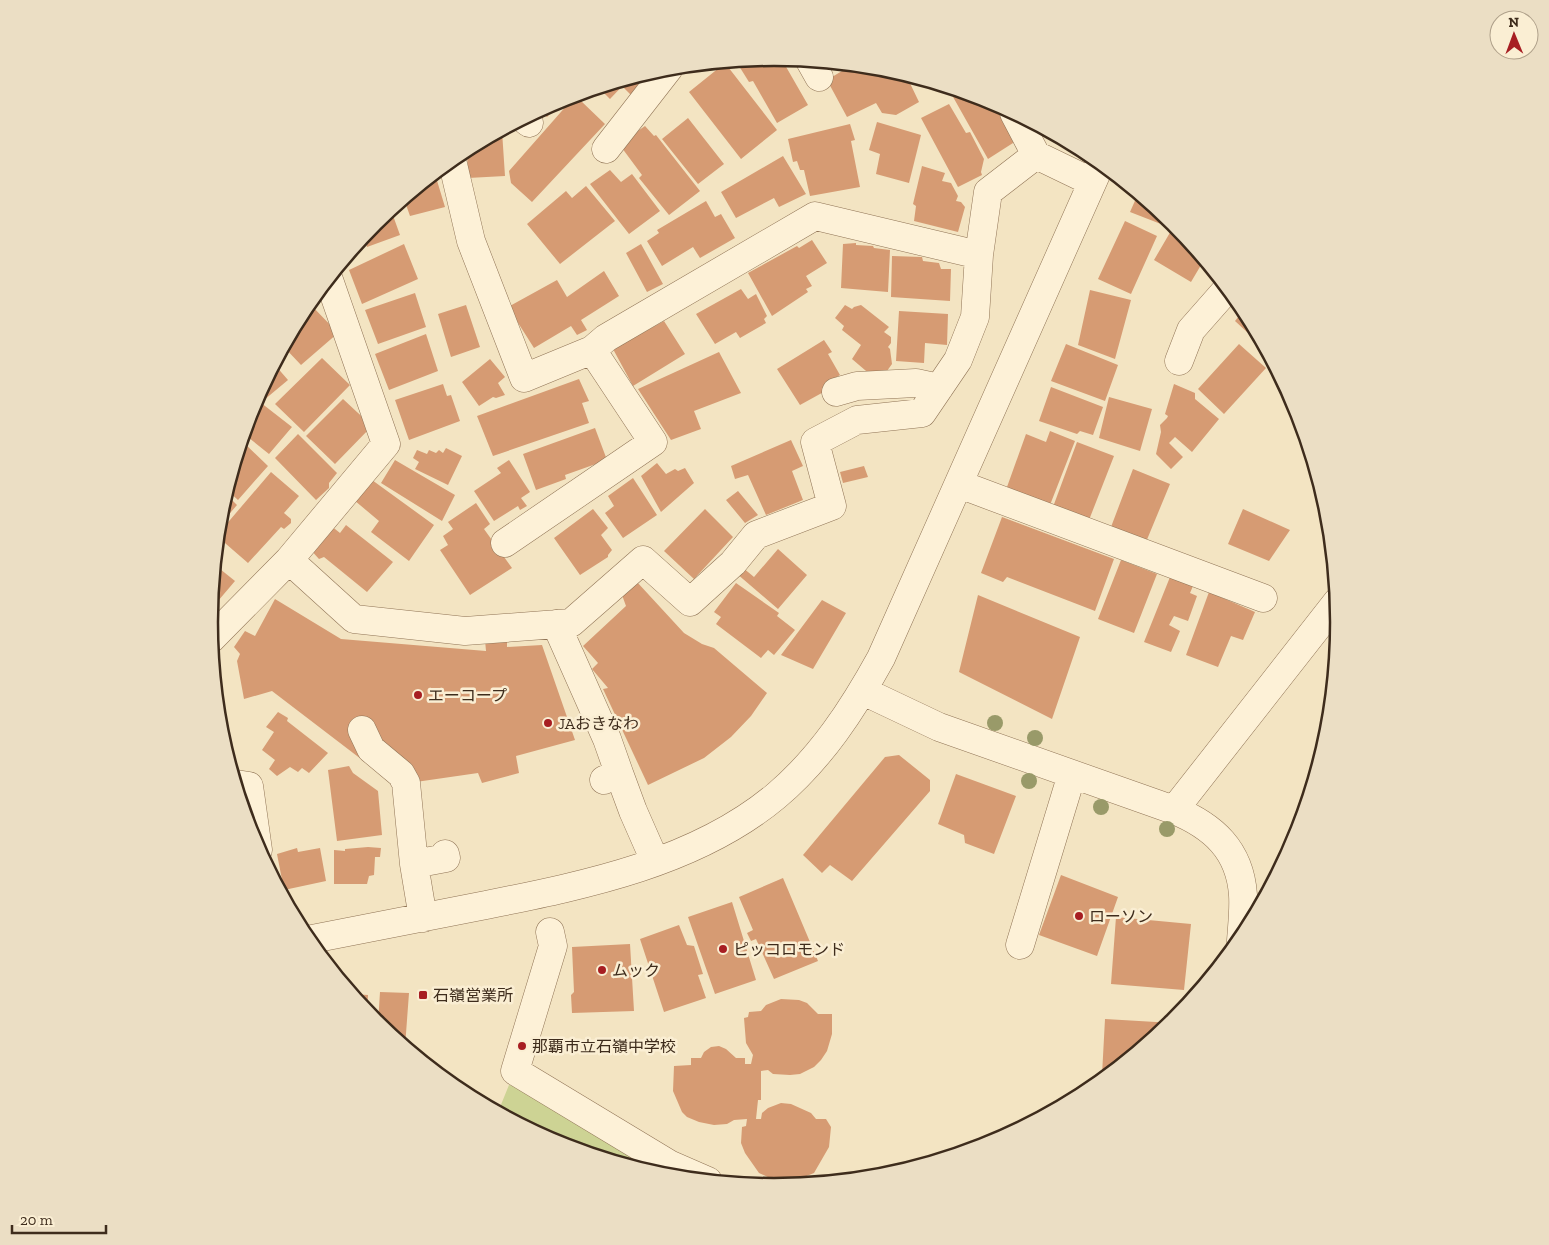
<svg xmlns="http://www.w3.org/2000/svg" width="1549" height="1245" font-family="'Zilla Slab','Noto Sans JP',serif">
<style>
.green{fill:#cdd394}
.building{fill:#d69b73}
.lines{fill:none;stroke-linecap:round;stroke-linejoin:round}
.minor-casing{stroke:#907456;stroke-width:29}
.minor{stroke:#fdf1d7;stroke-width:28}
.tree{fill:#999a69}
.poi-dot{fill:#a71e22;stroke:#faeed3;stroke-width:2}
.labels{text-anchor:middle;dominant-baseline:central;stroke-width:5;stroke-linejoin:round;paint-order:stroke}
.poi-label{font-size:16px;fill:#3e2c1c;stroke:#faeed3;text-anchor:start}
.rim{fill:none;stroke:#3e2c1c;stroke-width:2.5}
</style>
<rect width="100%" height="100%" fill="#f3e4c2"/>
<path class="green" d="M509,1085l14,2 133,86 9,4 -107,-33 -60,-32z"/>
<path class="building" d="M775,58l20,1 -10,6 23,40 -31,18 -24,-42 -4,1 -10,-16h-8l-3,-4z
M824,62l14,2 -10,5z
M725,63l52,67 -36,29 -52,-67z
M852,65l33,3 21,7 13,27 -23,13 -14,-2 -6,-10 -29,14 -20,-37z
M644,74l6,5 -17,18 -9,-9 8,-10z
M911,76l15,5 -9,5z
M629,79l-19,20 -11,-11 12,-3z
M948,88l43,13 11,6 10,18 1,18 -25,16z
M586,92l1,2 -7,6 25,24 -73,78 -21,-19 -2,-12 66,-75z
M564,99l-17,18 -7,-6 19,-11z
M949,104l17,29 4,-1 14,27 -3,13 1,3 -24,12 -37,-69z
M688,118l36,46 -26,20 -36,-45z
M877,122l44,13 -12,48 -33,-9 4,-20 -11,-4z
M850,124l5,16 -4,1 9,46 -50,9 -6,-26h-4l-3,-9 -4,1 -5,-23z
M645,126l9,10 2,-1 44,56 -31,24 -30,-37 3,-3 -23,-31z
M502,131l3,45 -37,2 -1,-29z
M783,156l23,38 -27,13 -5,-9 -38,20 -15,-26z
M922,166l23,7 -3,8 9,2 7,13 -2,5 5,1 4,5 -7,25 -44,-11 2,-15 -3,-2z
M610,170l11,12 11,-8 28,37 -31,23 -39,-50z
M435,174l10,33 -35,9 -6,-17z
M586,186l29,35 -55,43 -33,-40 39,-33 6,7z
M1138,194l31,25 -3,7 -36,-14z
M706,201l9,16 6,-3 14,24 -35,20 -7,-11 -31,19 -15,-25 12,-8 -2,-3z
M391,210l9,25 -33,12 -3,-10 11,-14z
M1125,221l32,15 -26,58 -33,-15z
M1175,224l29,36 -13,22 -37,-22z
M812,240l15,23 -21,13 6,10 -6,3 2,3 -36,24 -24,-43 49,-27 2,2z
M856,243v2l17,1 1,2 16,2 -2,42 -47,-4 2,-44z
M404,244l14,35 -56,25 -13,-34z
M641,244l22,40 -16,8 -21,-39z
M892,256l30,1 1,4 16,2 2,6h10l-1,32 -59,-4z
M604,271l15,25 -38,24 6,10 -10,5 -6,-9 -37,22 -26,-41 49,-27 10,17z
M741,289l7,10 8,-5 11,22 -3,3 2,4 -26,15 -4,-6 -21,12 -19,-30z
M1090,290l41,10 -16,59 -37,-14z
M415,293l11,34 -48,17 -13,-34z
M1237,299l7,10 15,27 -8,-8 -4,4 -12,-11 8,-10 -9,-9z
M310,304l28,29 -37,32 -17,-18 21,-38z
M466,305l14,42 -29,10 -13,-43z
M845,305l7,4 2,-2 7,-2 28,22 -5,5 7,5v6l-3,4 2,2 2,15 -13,18 -27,-23 9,-14 -19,-15 2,-4 -9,-8z
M899,311l49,3 -1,31 -22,-2 -1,20 -28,-2z
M664,321l21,33 -52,32 -20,-37z
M426,334l12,37 -49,19 -14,-36z
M824,340l8,12 -4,2 12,21 -13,8 2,6 -29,16 -23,-36z
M1066,344l52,21 -13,36 -54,-20z
M1239,344l27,24 -42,46 -26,-25z
M719,352l22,41 -47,18 7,18 -30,11 -33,-51z
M322,358l28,27 -46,47 -29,-28z
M490,359l15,18 -7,6 7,12 -9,3 -3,-1 -14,9 -17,-24z
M275,365l13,15 -24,20 -5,-6z
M579,379l10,22 -7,2 7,20 -96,33 -16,-40z
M443,384l4,12 4,-1 9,26 -51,19 -14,-40z
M1174,384l21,9v6l24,20 -27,33 -17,-15 -6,6 14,14 -12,12 -15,-15 5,-22 -1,-7 7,-7 1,-2 -3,-2z
M1051,387l52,20 -10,28 -13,-4 -3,3 -38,-13z
M1109,397l43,12 -12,42 -41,-13z
M256,399l36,28 -23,27 -25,-20z
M343,399l29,27 -37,38 -29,-28z
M595,428l12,32 -42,15 1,4 -30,11 -13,-36z
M1050,431l25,10 -25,64 -43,-18 19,-53 20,8z
M298,434l39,39 -8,10v5l-13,12 -41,-42z
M791,440l12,26 -11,5 11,29 -37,15 -18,-40 -13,4 -4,-13z
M242,441l26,25 -30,34 -11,-10z
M1077,442l37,14 -25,64 -36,-13z
M446,448l16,8 -14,29 -33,-16 4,-7 -6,-4 4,-8 10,4 2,-4 7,3 3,-3 4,3z
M395,460l60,35 -13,26 -61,-38z
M509,460l21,32 -9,6 6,8 -7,4 -2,-4 -24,15 -20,-30 27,-18 -4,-5z
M657,463l9,11 9,-5 3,2 7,-3 9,15 -33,29 -20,-36z
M864,466l4,11 -25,6 -3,-11z
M1133,469l37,15 -24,58 -35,-15z
M271,472l28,24 -15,17 7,6v4l-7,6 -3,-2 -33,36 -30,-26v-3z
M633,478l24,37 -34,23 -18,-25 9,-7 -6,-10z
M372,480l62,45 -25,36 -38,-29 8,-11 -25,-21z
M738,491l20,24 -13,8 -19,-23z
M226,494l11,11 -18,21 1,-14z
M476,503l14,21 -6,5 28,39 -42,27 -30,-45 8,-5 -5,-9 10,-7 -5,-7z
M593,509l15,19 -7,7 11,15 -4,5v2l-28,18 -26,-37z
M705,509l28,28 -39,42 -30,-28z
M1243,509l47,21 -21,31 -41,-17z
M1002,517l112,42 -19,52 -88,-34 -4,5 -22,-9z
M330,525l10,8 6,-8 47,37 -26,30 -43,-35 -5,2 -10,-11z
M778,549l29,26 -29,34 -42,-36 6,-6 12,10z
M1121,560l36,14 -23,59 -36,-14z
M215,565l20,16 -17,20 -6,-5z
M1170,577l23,9 -3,7 7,3 -9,25 -14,-5 -5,9 11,6 -9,21 -27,-10z
M637,582l47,51 18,11 12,4 53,45 -16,23 -20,21 -27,21 -56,27 -45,-96 5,-1 -16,-19 6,-6 -15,-17 43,-40 -4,-11z
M736,583l43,30 -2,3 18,14 -21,25 -6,-5 -7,8 -45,-34 5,-7 -7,-5z
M1209,592l46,20 -12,28 -12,-4 -13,31 -32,-12z
M978,595l102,42 -28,82 -93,-47z
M275,599l66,40 145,12 -1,-11 22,-2v9l35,-2 33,95 -59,16 3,17 -37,10 -4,-10 -83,12 -123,-94 -28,8 -7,-38 3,-7 -6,-7 11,-16 10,5z
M822,600l24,13 -33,56 -32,-14z
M278,712l10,6 -1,3 41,32 -19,20 -7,-5 -4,4 -8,-5 -13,9 -8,-7 6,-9 -13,-10 12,-18 -8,-5z
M224,744l6,5 -1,11 -4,-12z
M899,755l31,25v11l-78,90 -22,-16 -8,8 -19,-18 82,-98z
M349,766l4,7 25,18 4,44 -45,6 -9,-71z
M956,774l60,22 -22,58 -29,-11 -1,-8 -26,-11z
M368,847l13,1 -1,9h-5l-1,18 -5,1 -2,8h-33v-34l11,1v-2z
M297,848l1,4 22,-4 6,33 -42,9 -7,-36z
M1061,875l57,22 -21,59 -58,-21z
M783,878l35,83 -44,18 -18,-40 -5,2 -4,-8 6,-3 -14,-33z
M732,902l24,78 -41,14 -27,-77z
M1116,917l75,7 -7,66 -73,-6z
M679,925l8,20 7,1 9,28 -5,1 8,23 -42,14 -24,-73z
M630,944l4,67 -62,2 -1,-18 3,-3 -2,-45z
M380,992l29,1 -4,54 -27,-23z
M352,994l16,1 -1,17 -14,-17z
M781,999l18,1 8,3 11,11h14v20l-5,17 -6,9 -7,7 -14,7 -10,1 -17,-1 -5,-4 -7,1v29h-3l-2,19h5l1,-6 6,-5 13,-5 10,1 20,9 5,6h10l5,8 -2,20 -15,26 -15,6 -15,2 -14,-3 -11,-5 -14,-20 -4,-10 1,-16 4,-1 1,-7 -13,1 -7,4 -13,1 -15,-3 -12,-5 -5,-5 -9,-21 1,-25 17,-1v-7h10l3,-6 7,-5 8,-1 7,3 10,9h9v6h6l2,-9 -7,-12 -2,-25 4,-1 1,-5 12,-1 5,-6z
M1105,1019l68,4 -64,52h-7z
M1034,1120l1,1 -20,10 -1,-3z"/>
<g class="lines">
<g class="minor-casing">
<path id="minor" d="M810,61l9,16
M1014,113l22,42
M524,119l5,4
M606,149l63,-81
M452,160l19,81 53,137 68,-28
M329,280l57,164 -97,116 65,59 111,12 106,-8 72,-63 47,42 43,-39 23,-28 76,-29 -17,-64 42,-22 65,-7 36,-53 17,-43 4,-62 9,-63 48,-37 56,27
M1179,361l12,-31 37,-42
M836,392l21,-6 59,-3 23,5
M959,484l304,114
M505,543l148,-101 -61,-92 14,-12 209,-122 164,39
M556,624l51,115 12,34 -15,7
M211,639l78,-79
M863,691l76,36 235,83c39,16 66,40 69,85 1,15 -1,31 -2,46
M362,730l9,19 30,25 5,9 8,81 9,54
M619,773l14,38 22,50
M236,784l13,2 9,64
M1174,810l163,-208
M414,864l32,-6 -1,-4
M550,932l3,14 -38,125 154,93 39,17
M307,940c60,-12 119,-23 179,-35 99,-20 210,-42 290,-109 45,-38 77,-87 105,-138l220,-495
M1020,945l52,-171"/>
</g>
<use href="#minor" class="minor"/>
</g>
<g class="tree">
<circle cx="995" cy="723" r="8"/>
<circle cx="1035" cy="738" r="8"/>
<circle cx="1029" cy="781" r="8"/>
<circle cx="1101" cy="807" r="8"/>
<circle cx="1167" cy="829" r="8"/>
</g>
<g class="poi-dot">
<circle cx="418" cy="695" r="5"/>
<circle cx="548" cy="723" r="5"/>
<circle cx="1079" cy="916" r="5"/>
<circle cx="723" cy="949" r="5"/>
<circle cx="602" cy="970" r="5"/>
<rect x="418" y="990" width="10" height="10" rx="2.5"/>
<circle cx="522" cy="1046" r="5"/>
</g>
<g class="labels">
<g class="poi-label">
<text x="428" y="695">エーコープ</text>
<text x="558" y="723">JAおきなわ</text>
<text x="1089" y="916">ローソン</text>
<text x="733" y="949">ピッコロモンド</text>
<text x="612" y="970">ムック</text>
<text x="433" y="995">石嶺営業所</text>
<text x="532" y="1046">那覇市立石嶺中学校</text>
</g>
</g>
<path d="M0 0H1549V1245H0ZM218 622a556 556 0 1 1 1112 0a556 556 0 1 1-1112 0Z" fill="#ebdec4" fill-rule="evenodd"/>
<path class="rim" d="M218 622a556 556 0 1 1 1112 0a556 556 0 1 1-1112 0Z"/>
<g transform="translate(1514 35) rotate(359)"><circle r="24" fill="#faeed3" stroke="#afa08a"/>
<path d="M0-4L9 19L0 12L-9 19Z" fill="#a71e22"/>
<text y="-8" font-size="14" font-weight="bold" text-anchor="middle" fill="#3e2c1c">N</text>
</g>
<path d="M12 1225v8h94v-8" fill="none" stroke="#3e2c1c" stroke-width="2.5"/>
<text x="20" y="1225" font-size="15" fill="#3e2c1c" stroke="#faeed3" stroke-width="4" paint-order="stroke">20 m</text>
</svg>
